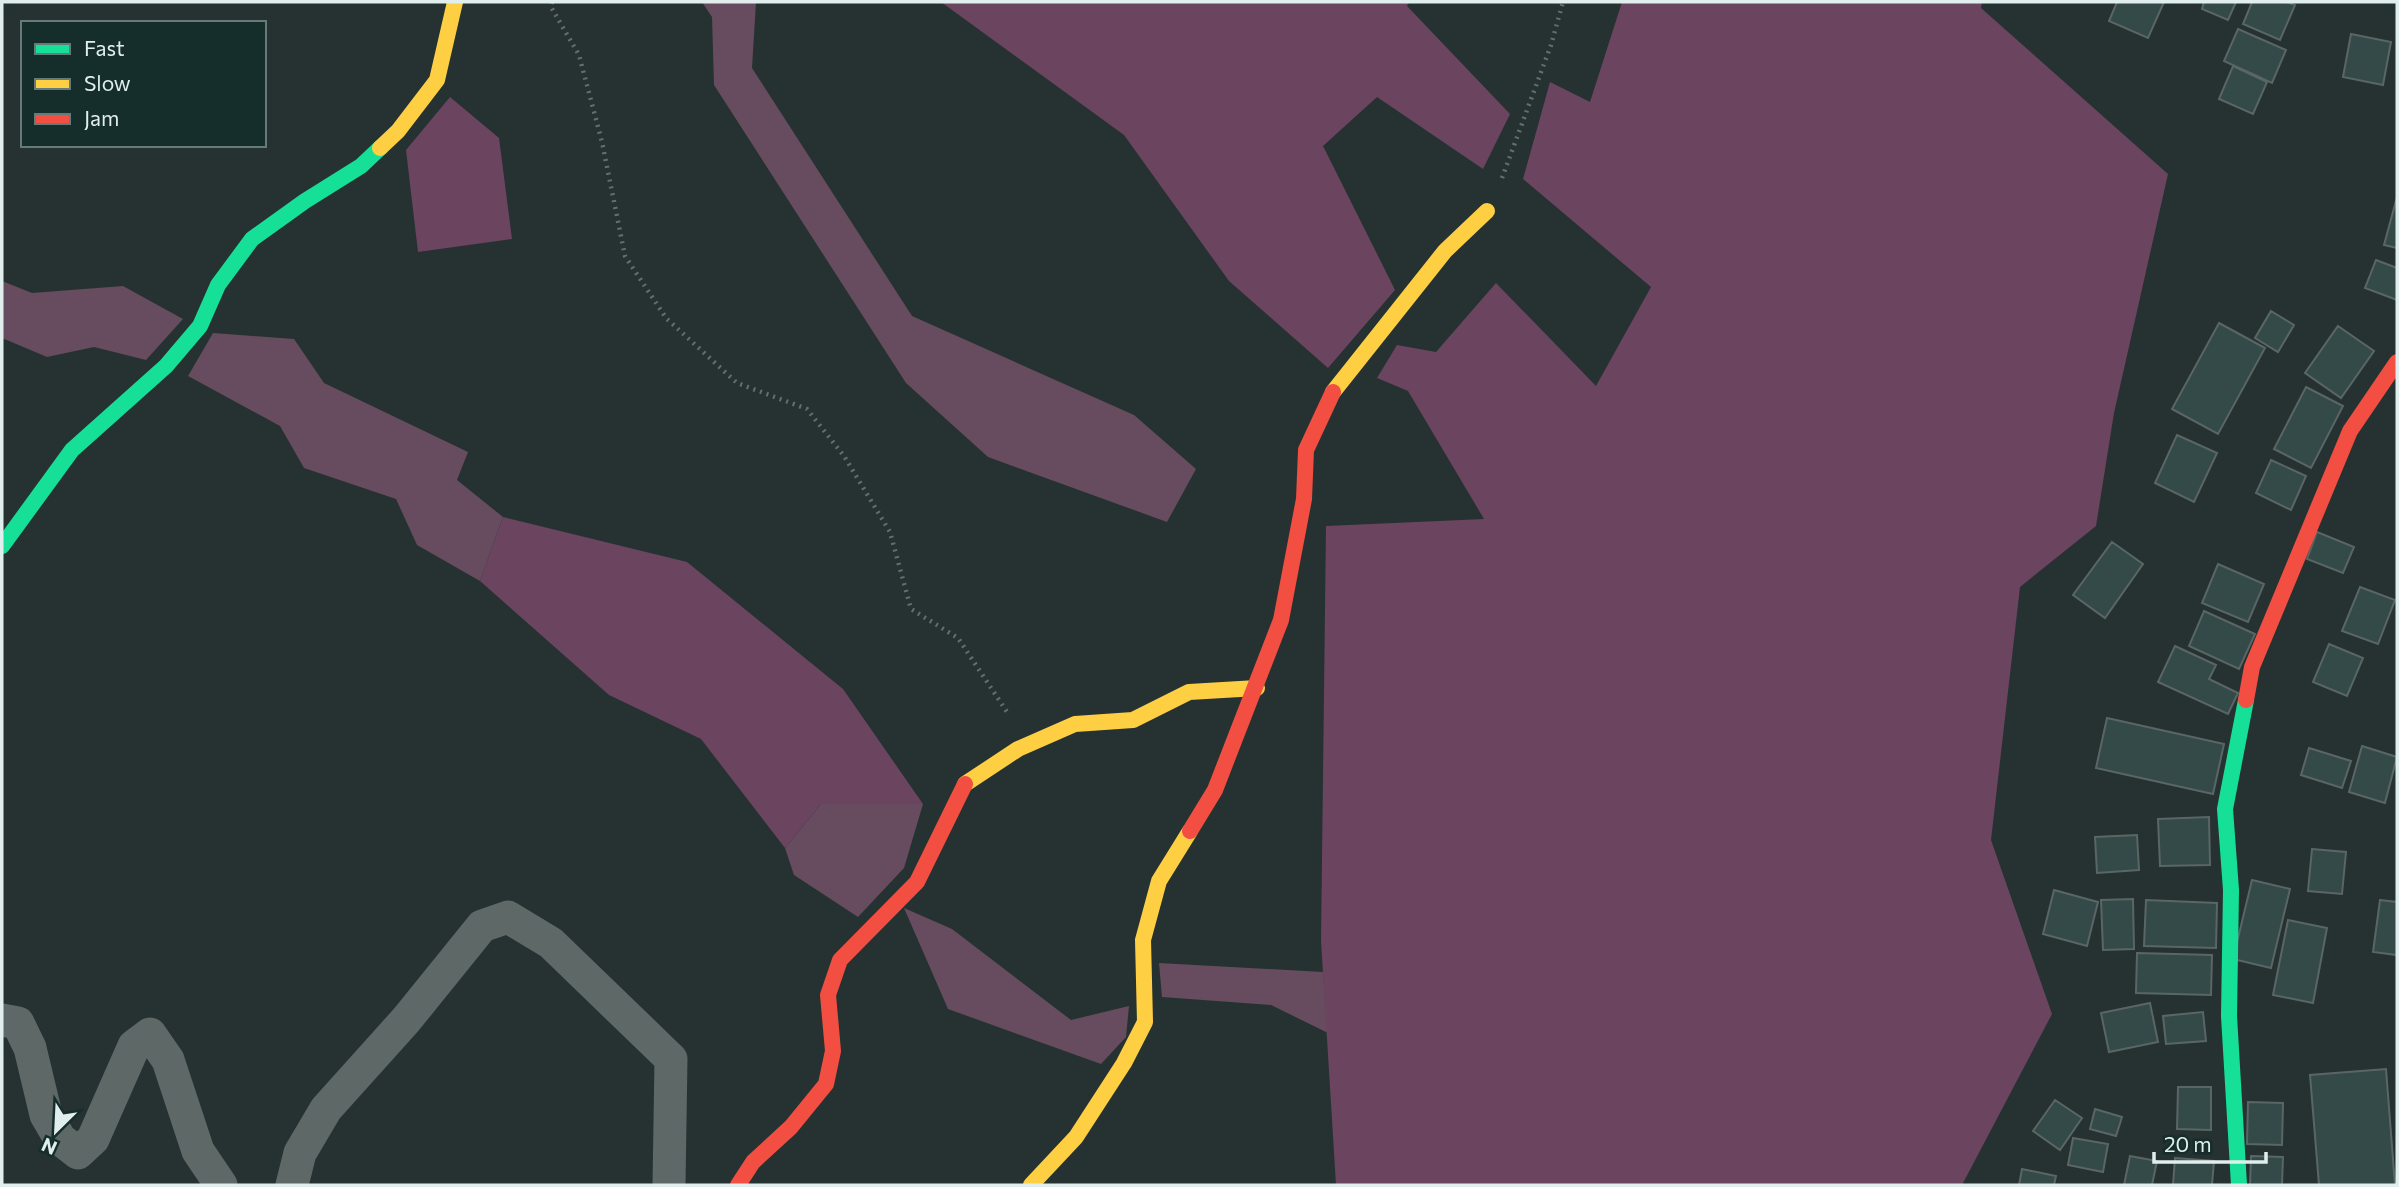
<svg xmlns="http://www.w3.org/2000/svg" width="2399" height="1187" font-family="Commissioner,sans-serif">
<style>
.green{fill:#664c5e}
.forest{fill:#6b4460}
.building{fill:#334a48;stroke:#5a6665;stroke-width:2}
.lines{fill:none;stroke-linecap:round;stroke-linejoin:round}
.path{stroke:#646e6d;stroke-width:4.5;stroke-dasharray:2 5;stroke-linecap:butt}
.street{stroke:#5d6867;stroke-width:33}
.fast{stroke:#16e098;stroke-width:16}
.slow{stroke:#ffcf43;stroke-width:16}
.jam{stroke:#f24e42;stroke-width:16}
</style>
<rect width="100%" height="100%" fill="#253231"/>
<path class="green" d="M702,2h54l-4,66 160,248 222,99 62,54 -29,53 -179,-65 -82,-74 -192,-298 -2,-68z
M2,281l30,12 91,-7 60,33 -37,41 -52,-13 -47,10 -45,-19z
M213,333l81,6 30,44 144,69 -11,28 46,37 -23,64 -63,-36 -21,-46 -92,-31 -24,-42 -92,-50z
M821,804h102l-19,64 -46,49 -64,-42 -9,-27z
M904,908l48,21 119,91 58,-14 -3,31 -25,27 -153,-55z
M1159,963l164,9 5,61 -57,-28 -109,-8z"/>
<path class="forest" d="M941,2h468l-2,4 103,108 -27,55 -106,-72 -54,49 72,144 -67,78 -99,-87 -105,-146z
M1622,2h360l-1,6 187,166 -54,239 -18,113 -76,61 -29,253 61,174 -90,171h-626l-15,-244 5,-415 158,-7 -76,-128 -31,-13 20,-33 39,7 60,-69 100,103 55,-99 -128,-108 27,-97 40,20z
M450,97l49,41 13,101 -94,13 -12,-102z
M503,517l184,45 156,127 80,115h-102l-36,44 -84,-109 -92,-44 -129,-114z"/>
<path class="building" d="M2117,2h47l-16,36 -39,-17z
M2204,2h32l-8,18 -26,-11z
M2252,2h34l9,3 -15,35 -37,-16z
M2238,29l48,21 -14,33 -48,-22z
M2351,34l40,8 -8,43 -40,-8z
M2233,66l34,16 -14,32 -34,-15z
M2397,197v51l-13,-3z
M2376,260l21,8v32l-32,-12z
M2271,311l23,14 -16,27 -23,-14z
M2219,323l46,25 -47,86 -46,-25z
M2338,326l36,25 -33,47 -36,-25z
M2306,387l37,19 -32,62 -37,-19z
M2177,435l40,18 -23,49 -39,-19z
M2271,460l35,16 -15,34 -35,-17z
M2317,532l37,15 -11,26 -36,-14z
M2112,542l31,22 -38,54 -32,-23z
M2218,564l46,20 -16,38 -46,-19z
M2360,587l35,13 -17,44 -36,-13z
M2204,611l51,23 -16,35 -50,-23z
M2329,644l34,14 -16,38 -34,-14z
M2175,646l41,19 -7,14 29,14 -10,21 -70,-32z
M2107,718l117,26 -11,50 -117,-26z
M2362,746l35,11 -12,46 -36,-11z
M2309,748l42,13 -9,27 -41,-13z
M2209,817l1,48 -50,1 -2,-47z
M2137,835l2,35 -42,3 -2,-36z
M2312,849l34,3 -4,42 -34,-3z
M2252,880l38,9 -19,79 -38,-9z
M2054,890l44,12 -11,44 -44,-12z
M2133,899l1,50 -31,1 -2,-50z
M2146,900l71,3 -1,45 -72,-2z
M2380,900l17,2v53l-24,-3z
M2288,920l39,8 -14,75 -40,-8z
M2137,953l75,2 -1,40 -75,-2z
M2150,1003l8,39 -49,10 -8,-39z
M2203,1012l3,29 -40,3 -3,-28z
M2386,1069l9,116h-76l-9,-110z
M2178,1087h33v43l-34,-1z
M2055,1100l27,18 -22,32 -27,-19z
M2248,1102l35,1 -1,42 -35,-1z
M2095,1109l27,8 -6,19 -26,-7z
M2073,1138l35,6 -5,28 -35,-7z
M2130,1156l27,5 -5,24h-28z
M2251,1156l32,1 -1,28h-32z
M2175,1158l39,3 -2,24h-39z
M2022,1169l34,7 -2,9h-35z"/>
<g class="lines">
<path class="path" d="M552,2l-1,5 28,48 23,87 23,114 41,62 71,65 70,26 37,47 46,76 21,77 47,29 49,74
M1502,178l49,-133 12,-43"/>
<path class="street" d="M2,1020l16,3 12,25 16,67 14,24 18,14 15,-14 41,-93 16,-12 18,26 30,91 23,34
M292,1185l8,-32 26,-44 80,-89 76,-94 26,-9 43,26 120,116 -2,126"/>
<path class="fast" d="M2,546l70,-96 94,-84 34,-40 18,-41 34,-46 53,-38 56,-35 19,-18
M2239,1185l-10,-169 2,-126 -6,-81 21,-109"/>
<path class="slow" d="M380,148l18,-17 39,-51 18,-78
M1333,392l112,-141 42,-40
M965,784l53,-35 57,-25 58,-4 56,-28 68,-4
M1031,1185l45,-48 48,-74 21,-41 -2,-82 16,-59 31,-50"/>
<path class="jam" d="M2246,700l6,-33 98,-236 47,-69
M1190,831l25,-41 66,-170 23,-121 2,-49 27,-58
M738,1185l15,-23 38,-35 35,-43 7,-33 -5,-56 12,-35 77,-78 48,-98"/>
</g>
<rect width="2399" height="1187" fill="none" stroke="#e0efed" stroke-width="7"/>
<rect x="21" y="21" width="245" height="126" fill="#152e2c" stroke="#667b79" stroke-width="2"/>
<rect x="35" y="44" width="35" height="10" fill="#16e098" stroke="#667b79" stroke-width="2"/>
<text x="84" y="56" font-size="21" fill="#e0efed">Fast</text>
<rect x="35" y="79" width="35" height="10" fill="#ffcf43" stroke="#667b79" stroke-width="2"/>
<text x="84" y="91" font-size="21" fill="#e0efed">Slow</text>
<rect x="35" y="114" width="35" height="10" fill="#f24e42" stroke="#667b79" stroke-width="2"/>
<text x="84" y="126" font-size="21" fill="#e0efed">Jam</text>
<g transform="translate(56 1131) rotate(204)" stroke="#152e2c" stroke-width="5" paint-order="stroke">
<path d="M0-5L12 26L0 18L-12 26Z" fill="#e0efed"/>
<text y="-10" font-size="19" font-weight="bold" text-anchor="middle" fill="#e0efed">N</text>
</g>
<path d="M2154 1152v10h112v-10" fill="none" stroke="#e0efed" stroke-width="3.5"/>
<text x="2164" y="1152" font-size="21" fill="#e0efed" stroke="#152e2c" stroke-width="5" paint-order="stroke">20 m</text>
</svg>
